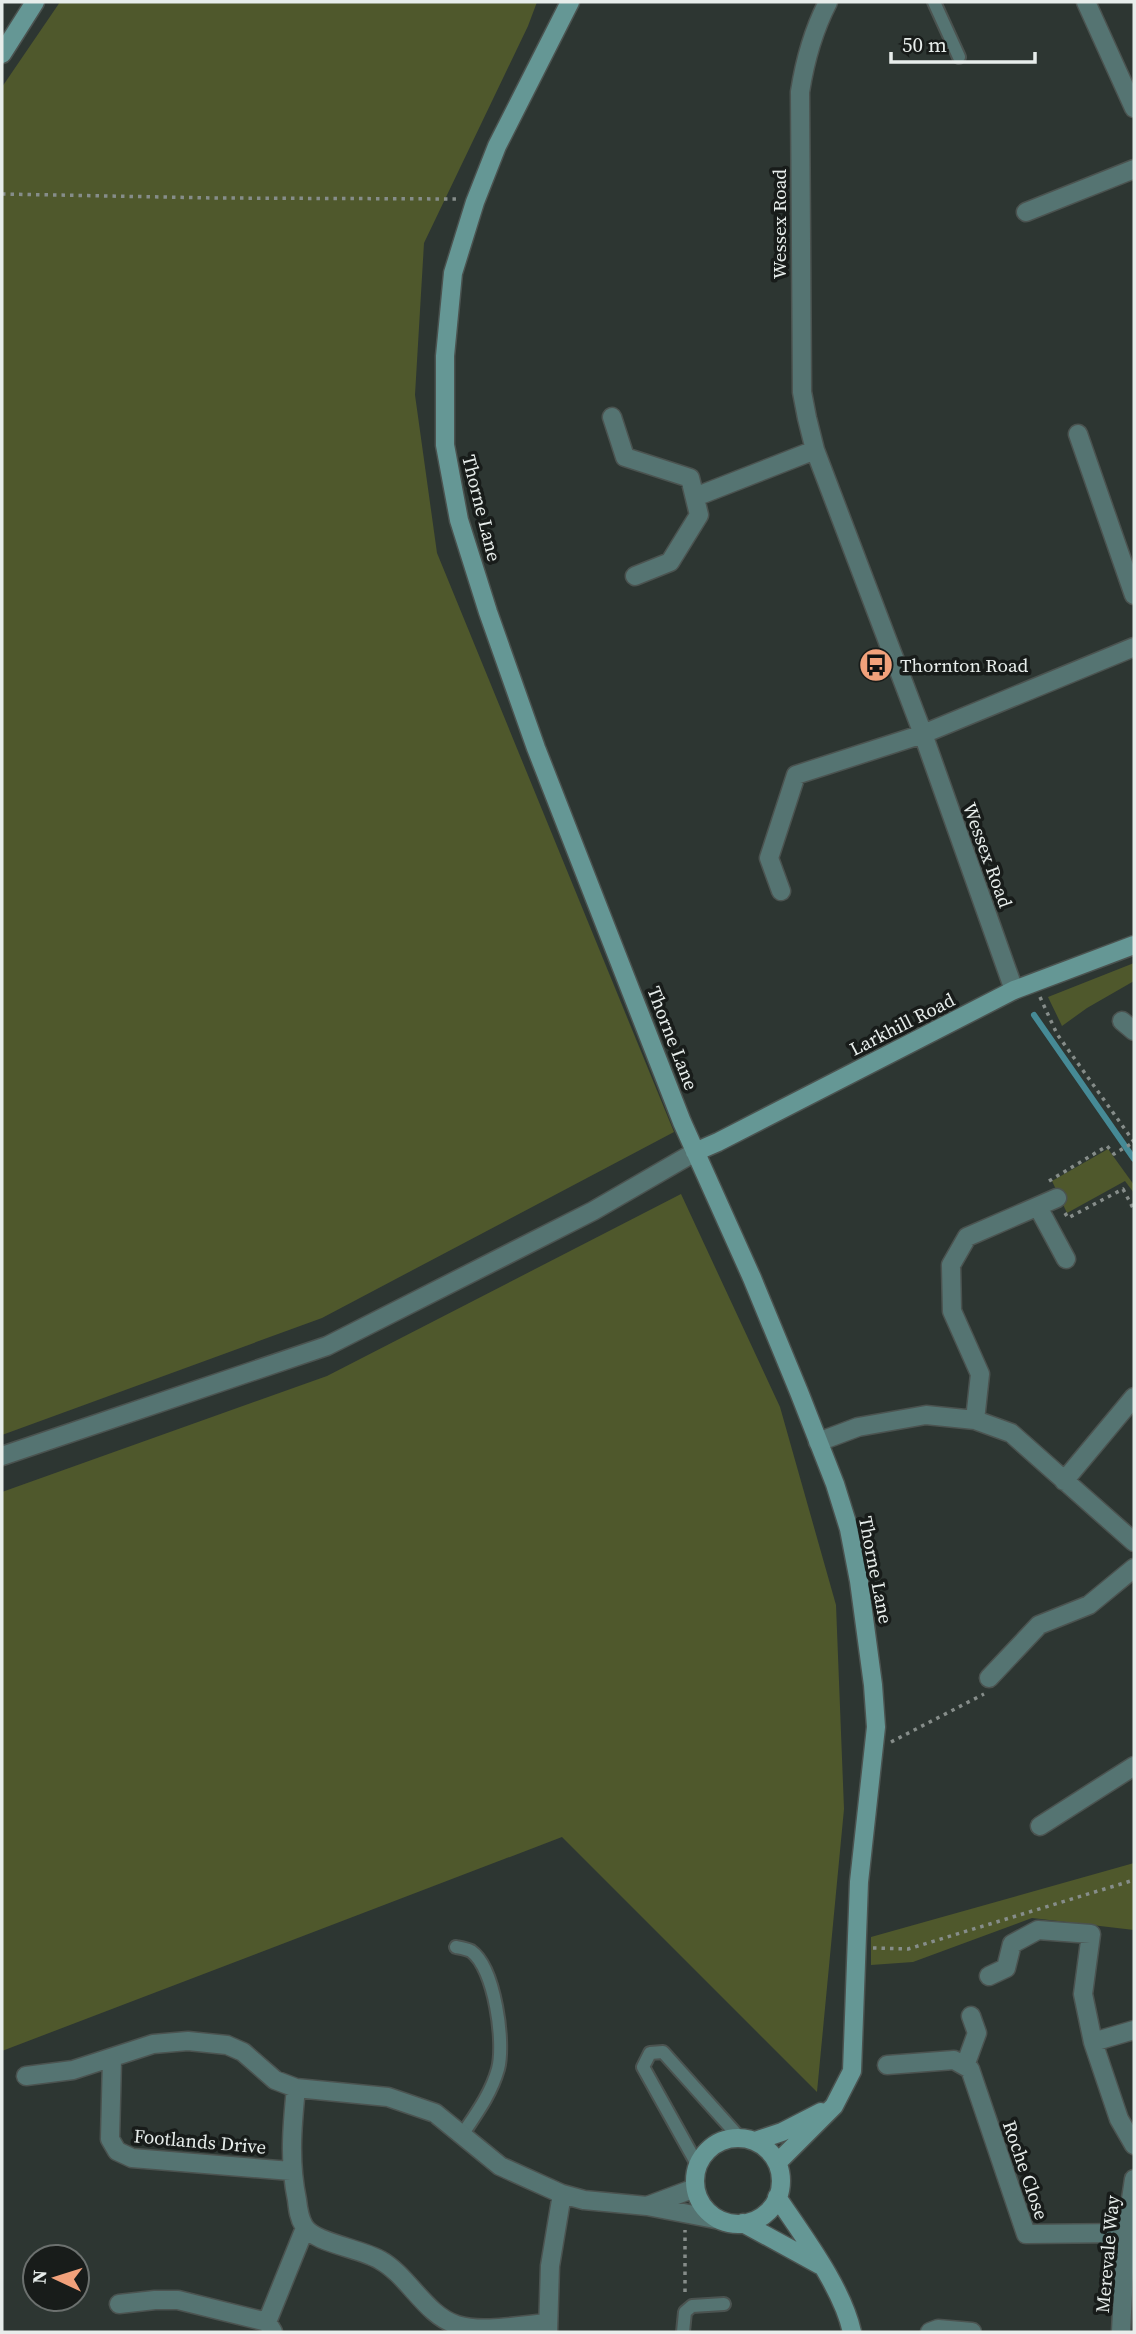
<svg xmlns="http://www.w3.org/2000/svg" width="1136" height="2334" font-family="'Source Serif 4',serif">
<style>
.green{fill:#4f582c}
.lines{fill:none;stroke-linecap:round;stroke-linejoin:round}
.stream{stroke:#468a96;stroke-width:6}
.lane-casing{stroke:#4b5350;stroke-width:16}
.street-casing{stroke:#4b5350;stroke-width:21}
.secondary-casing{stroke:#4b5350;stroke-width:21}
.path{stroke:#868d8a;stroke-width:3.5;stroke-dasharray:3.5 5;stroke-linecap:butt}
.lane{stroke:#557472;stroke-width:12}
.street{stroke:#557472;stroke-width:18}
.secondary{stroke:#659795;stroke-width:18}
.labels{text-anchor:middle;dominant-baseline:central;stroke-width:7;stroke-linejoin:round;paint-order:stroke}
.street-label{font-size:19px;fill:#e7edeb;stroke:#181c1a}
.poi-label{font-size:19px;fill:#e7edeb;stroke:#181c1a;text-anchor:start}
</style>
<rect width="100%" height="100%" fill="#2d3632"/>
<path class="green" d="M60,2h477l-9,24 -104,217 -9,152 22,158 237,579 -352,186 -320,117v-1348z
M1134,963v18l-47,27 -25,18 -14,-29z
M1108,1149l26,36v8l-9,-12 -58,32 -15,-32z
M681,1194l99,213 56,198 8,204 -27,283 -255,-255 -560,214v-559l325,-116z
M1134,1863v67l-102,-12 -119,44 -42,3v-28z"/>
<g class="lines">
<path class="stream" d="M1034,1015l100,144"/>
<g class="lane-casing">
<path id="lane" d="M934,2l25,55
M456,1947c5,1 11,2 15,4 24,17 34,92 27,118 -7,25 -22,45 -36,66
M697,2164l-54,-97 7,-14 13,-1 77,86
M683,2332l2,-20 7,-6 32,-2"/>
</g>
<g class="street-casing">
<path id="street" d="M828,2c-15,29 -23,58 -28,90l2,300 5,26 8,32 108,284 91,256
M1086,2l48,106
M1026,212l108,-43
M612,417l13,40 65,21 9,37 -29,47 -35,14
M1078,434l56,161
M695,497l120,-47
M781,891l-12,-33 27,-83 127,-41 211,-87
M1122,1021l12,10
M1038,1207l28,52
M975,1420l5,-46 -28,-63 -1,-46 16,-28 90,-39
M818,1442l40,-15 68,-12 49,5 36,13 123,109
M2,1456l325,-110 266,-135 102,-59
M1064,1481l70,-84
M989,1678l50,-53 50,-20 45,-37
M1040,1826l94,-60
M989,1976l17,-8 6,-24 26,-14 53,4 -8,60 10,48 26,77 15,26
M1093,2042l41,-12
M112,2059l-2,80 7,12 15,7 159,13
M887,2065l67,-5 16,9 56,165 100,-1
M965,2066l12,-33 -6,-17
M26,2076l47,-6 80,-26 35,-3 39,4 16,7 32,28 21,8 92,9 47,16 65,53 62,28 22,6 63,6 73,14
M296,2088c-4,39 -7,74 1,112 1,9 2,18 7,26 10,17 56,22 76,34 29,16 45,55 77,65 25,8 64,0 91,-2
M647,2206l48,-18
M119,2304l36,-4h23l89,22 6,10
M267,2322l38,-94
M548,2332l2,-66 12,-72
M930,2332l8,-3 34,3
M1121,2332l5,-99 8,-54"/>
</g>
<g class="secondary-casing">
<path id="secondary" d="M570,2l-73,144 -22,56 -22,71 -8,83v89l14,75 29,92 48,136 146,374 70,156 47,114 36,92 14,45 10,52 14,104 3,42 -17,155 -7,189 -18,35 -57,57
M2,54l33,-52
M695,1152l23,-10 296,-152 120,-45
M695 2181a43 43 0 1 1 86 0a43 43 0 1 1-86 0Z
M755,2141l27,-9 39,-20
M777,2197c26,39 65,90 75,135
M743,2223l77,42"/>
</g>
<path class="path" d="M2,194l213,4 244,1
M1040,997l17,37 77,108
M1049,1181l58,-35 7,8 20,-12
M1065,1213l3,5 55,-29 11,21
M891,1742l93,-48
M873,1948l35,1 226,-69
M685,2292v-62"/>
<use href="#lane" class="lane"/>
<use href="#street" class="street"/>
<use href="#secondary" class="secondary"/>
</g>
<defs>
<g id="bus-disc" transform="scale(1.75)"><circle r="9.5" fill="#f1a17b" stroke="#181c1a"/><path d="M-5-6H5V4H4V6H2V4H-2V6H-4V4H-5ZM-3.5-4V0h7V-4ZM-3.5 1.2v1.5H-2V1.2ZM2 1.2v1.5H3.5V1.2Z" fill="#111"/></g>
</defs>
<g fill-rule="evenodd">
<use href="#bus-disc" x="876" y="665"/>
</g>
<g class="labels">
<g class="street-label">
<text transform="translate(779 224) rotate(-90)">Wessex Road</text>
<text transform="translate(482 508) rotate(76)">Thorne Lane</text>
<text transform="translate(988 855) rotate(70)">Wessex Road</text>
<text transform="translate(902 1024) rotate(-27)">Larkhill Road</text>
<text transform="translate(673 1038) rotate(69)">Thorne Lane</text>
<text transform="translate(876 1570) rotate(79)">Thorne Lane</text>
<text transform="translate(200 2141) rotate(5)">Footlands Drive</text>
<text transform="translate(1026 2170) rotate(71)">Roche Close</text>
<text transform="translate(1107 2254) rotate(-85)">Merevale Way</text>
</g>
<g class="poi-label">
<text x="900" y="665">Thornton Road</text>
</g>
</g>
<rect width="1136" height="2334" fill="none" stroke="#e7edeb" stroke-width="7"/>
<g transform="translate(56 2278) rotate(274)"><circle r="33" fill="#181c1a" stroke="#6b706e" stroke-width="2"/>
<path d="M0-5L12 26L0 18L-12 26Z" fill="#f1a17b"/>
<text y="-10" font-size="19" font-weight="bold" text-anchor="middle" fill="#e7edeb">N</text>
</g>
<path d="M891 52v10h144v-10" fill="none" stroke="#e7edeb" stroke-width="3.5"/>
<text x="902" y="52" font-size="21" fill="#e7edeb" stroke="#181c1a" stroke-width="5" paint-order="stroke">50 m</text>
</svg>
